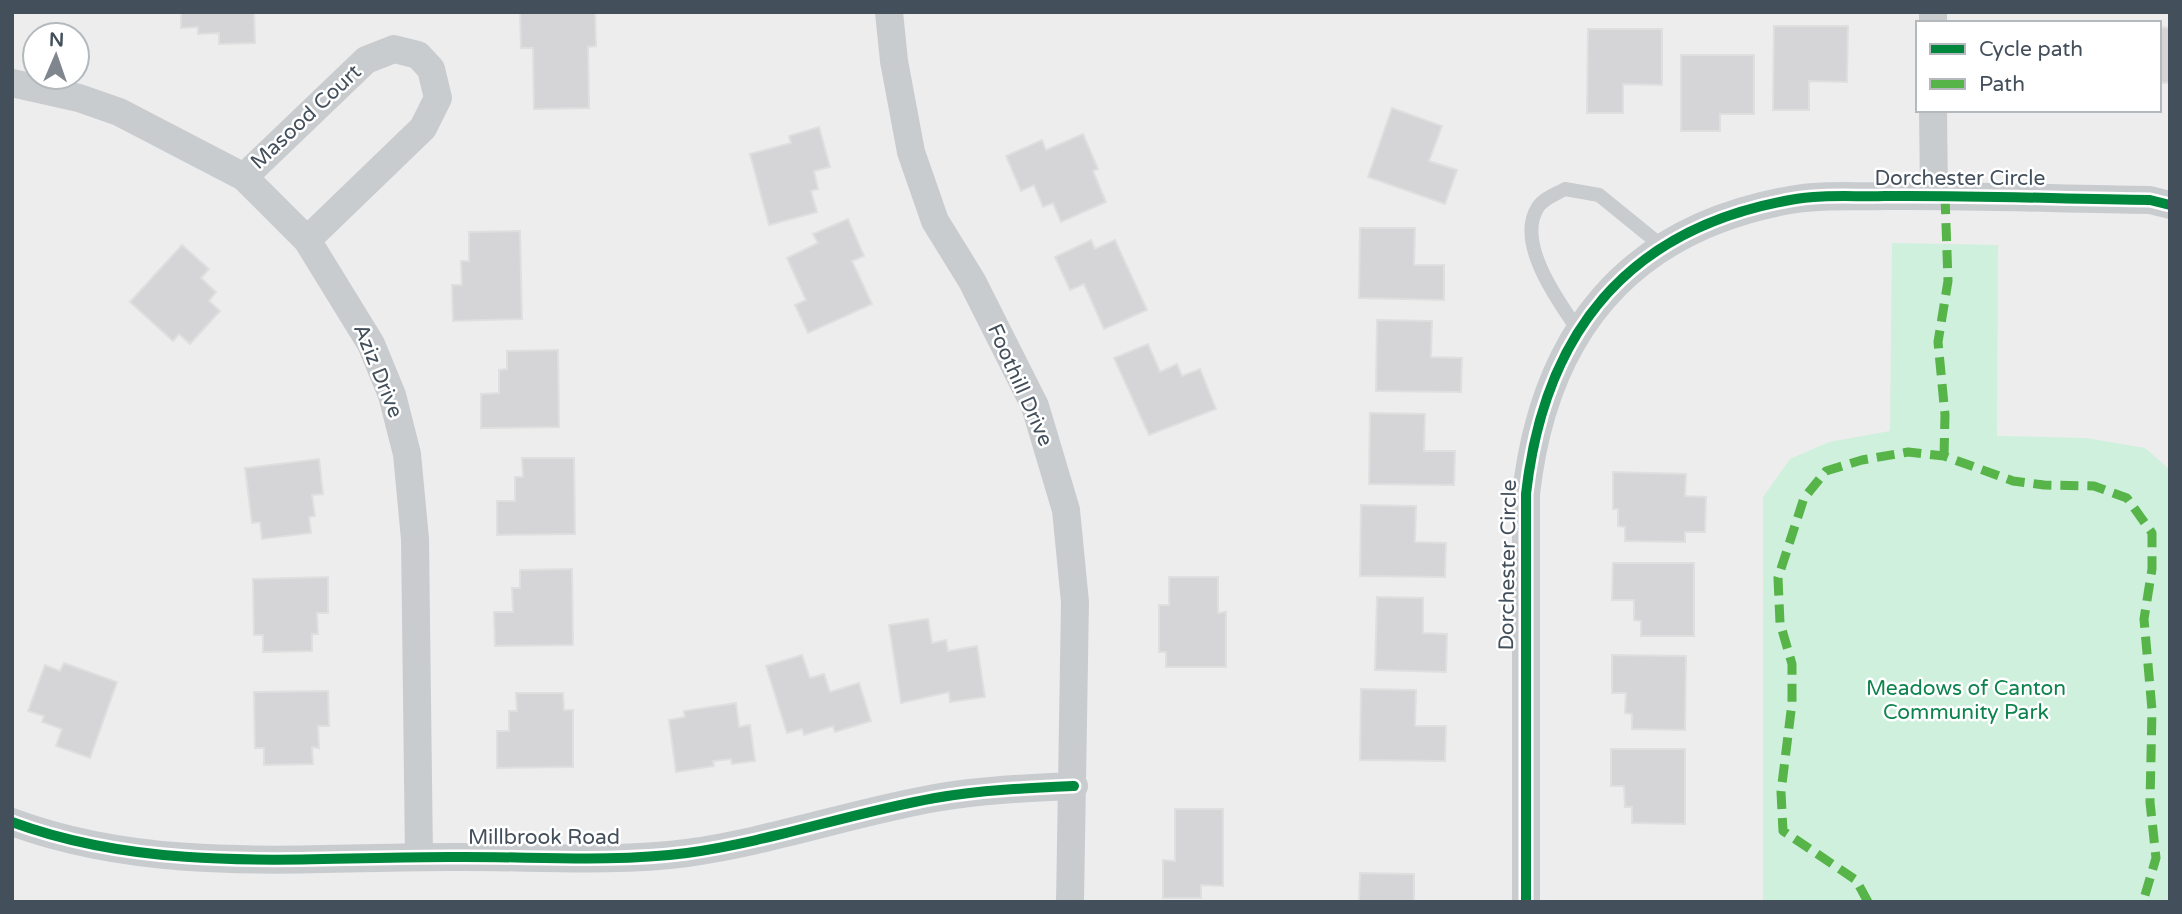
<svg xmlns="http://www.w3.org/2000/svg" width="2182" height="914" font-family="'Varela Round',sans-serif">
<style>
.green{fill:#cef0dc}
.building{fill:#d5d5d7;stroke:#dfdfe0;stroke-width:2}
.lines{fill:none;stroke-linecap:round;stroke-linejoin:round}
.lane{stroke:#c9cccf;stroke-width:14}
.street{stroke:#c9cccf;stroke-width:28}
.quiet{stroke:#57b448;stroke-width:9;stroke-dasharray:18 9;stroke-linecap:butt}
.cycleway-casing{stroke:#fff;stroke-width:15}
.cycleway{stroke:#00873e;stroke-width:10}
.labels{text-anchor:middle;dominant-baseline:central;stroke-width:5;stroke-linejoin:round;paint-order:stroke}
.street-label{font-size:21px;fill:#434f5b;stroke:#fff}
.park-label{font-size:21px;fill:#0d834d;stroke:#fff}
</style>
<rect width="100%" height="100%" fill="#eeeded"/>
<path class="green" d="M1892,243l106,2 -1,191 89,2 59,10 25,22v432h-407v-405l27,-38 39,-17 61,-11z"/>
<path class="building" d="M181,12h73l1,31 -36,1v-11l-21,1v-7l-17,1z
M520,12h75l1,34 -8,1 1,61 -55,1 -1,-61h-12z
M1774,26h74l-1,56 -38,-1v29h-36z
M2159,27l11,1v55h-11z
M1588,29h74v56l-39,-1v29h-36z
M1681,55h73v59h-34v17h-39z
M1392,108l50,18 -13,35 28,9 -12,34 -77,-27z
M819,127l11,40 -16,4 4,18 -7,2 6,21 -48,13 -19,-71 41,-11 -2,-7z
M1083,134l15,35 -5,2 13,31 -45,20 -8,-19 -10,4 -9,-22 -13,6 -15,-35 36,-16 4,10z
M848,219l16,37 -12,5 20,43 -64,29 -13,-28 11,-5 -19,-42 31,-15 -5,-9z
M1360,228h55l-1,37h30v35l-85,-2z
M520,231l2,88 -69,2 -1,-36h10l-1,-24h8v-29z
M1091,240l4,9 20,-9 32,70 -43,19 -20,-45 -14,6 -15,-33z
M182,245l27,24 -8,9 15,14 -7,9 11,10 -30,33 -11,-10 -6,7 -43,-39z
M1377,320l55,1 -1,36 31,1 -1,34 -85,-1z
M1148,344l12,28 17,-8 5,12 18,-7 16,40 -67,26 -35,-77z
M558,350l1,77 -78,1v-34l18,-1v-23l8,-1v-18z
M1370,413l55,1 -1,37h31l-1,34 -85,-1z
M522,458h52l1,76 -78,1v-34h18v-24h8z
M319,459l4,35 -11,1 3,21 -6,1 2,16 -49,6 -2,-17 -8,1 -7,-55z
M1613,472l73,2 -1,22 21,1 -1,35h-20v10l-60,-1v-14l-7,-1v-17h-5z
M1361,505l55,1 -1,36 31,1 -1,34 -85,-1z
M1613,563h81v73h-53v-15l-7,-1v-20h-22z
M572,569l1,76 -78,1 -1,-34h19l-1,-24h8v-18z
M328,577v36h-11l1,21h-6v17l-49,1v-17h-9l-1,-56z
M1169,577h49v36l8,-1v55h-60v-15h-7v-47h10z
M1377,597l46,1v35l24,1 -1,38 -71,-2z
M928,619l4,24 14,-3 2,11 29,-5 8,51 -35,5 -1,-10 -48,11 -12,-78z
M802,655l8,23 14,-4 6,18 29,-9 12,38 -36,11 -2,-6 -29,9 -2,-6 -15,4 -21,-67z
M1612,655l74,1 -1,74 -53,-1v-15l-7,-1 1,-20h-14z
M64,663l53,19 -27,76 -34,-12 6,-17 -20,-7 2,-6 -16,-5 17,-46 15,6z
M1361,689l55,1 -1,36h31l-1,35 -85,-1z
M328,691l1,35h-11l1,22 -7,-1 1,17 -49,1v-17h-9l-1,-56z
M516,693h47l1,17h9v57l-76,1v-37h12v-20h8z
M736,703l3,24 11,-2 5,36 -23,3 -1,-5 -18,2 1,5 -38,6 -7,-52 16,-3 -1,-6z
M1611,749h74v75l-53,-1v-16h-7l-1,-21h-13z
M1175,809h48v77l-22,-1v13h-38v-38l12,1z
M1360,873l54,1v28h-55z"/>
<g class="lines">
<path class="lane" d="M1578,330c-20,-29 -63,-88 -40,-123 6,-9 18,-13 27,-18l34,6 64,52"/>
<path class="street" d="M889,12l5,49 17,91 24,69 37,60 63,125 31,104 9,92 -5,300
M1933,12v11
M12,83l67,15 40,14 125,65 63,63 64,104 21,51 15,59 8,85 4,318
M1933,110l1,86
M244,177l122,-117 28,-11 24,6 13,14 7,29 -15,30 -116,112
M12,822c140,52 292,35 438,35 78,-1 160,6 237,-4 85,-12 164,-40 248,-55 46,-8 93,-10 139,-12
M1526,902v-408c18,-160 101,-265 264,-294 30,-6 64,-3 95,-4 88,-1 177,3 265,4l20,5"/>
<path class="quiet" d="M1944,456l1,-41 -7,-73 10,-61 -3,-85
M1868,902l-12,-22 -73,-49 -2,-39 11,-89v-39l-12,-41 -2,-45 26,-80 22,-27 36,-11 46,-8 36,4 69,25 31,4 50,1 33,12 25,35v36l-8,50 8,91 -2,92 6,56 -13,44"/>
<g class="cycleway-casing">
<path id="cycleway" d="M12,822c140,52 292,35 438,35 78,-1 160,6 237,-4 85,-12 164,-40 248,-55 46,-8 93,-10 139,-12
M1526,902v-408c18,-160 101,-265 264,-294 30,-6 64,-3 95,-4 88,-1 177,3 265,4l20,5"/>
</g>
<use href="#cycleway" class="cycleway"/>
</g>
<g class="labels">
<g class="street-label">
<text transform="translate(306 117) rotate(-43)">Masood Court</text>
<text x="1960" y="178">Dorchester Circle</text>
<text transform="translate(378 371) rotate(68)">Aziz Drive</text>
<text transform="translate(1020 385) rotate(66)">Foothill Drive</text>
<text transform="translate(1508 565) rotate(-89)">Dorchester Circle</text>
<text x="544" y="837">Millbrook Road</text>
</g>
<g class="park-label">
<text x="1966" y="688">Meadows of Canton<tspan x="1966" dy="24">Community Park</tspan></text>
</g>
</g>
<rect width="2182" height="914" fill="none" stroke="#434f5b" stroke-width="28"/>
<rect x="1916" y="21" width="245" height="91" fill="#ffffff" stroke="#b4b9bd" stroke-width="2"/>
<rect x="1930" y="44" width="35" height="10" fill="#00873e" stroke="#b4b9bd" stroke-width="2"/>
<text x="1979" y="56" font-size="21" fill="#434f5b">Cycle path</text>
<rect x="1930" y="79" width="35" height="10" fill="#57b448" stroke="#b4b9bd" stroke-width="2"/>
<text x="1979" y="91" font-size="21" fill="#434f5b">Path</text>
<g transform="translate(56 56) rotate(2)"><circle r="33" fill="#ffffff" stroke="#b4b9bd" stroke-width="2"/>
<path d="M0-5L12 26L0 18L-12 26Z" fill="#7f868e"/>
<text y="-10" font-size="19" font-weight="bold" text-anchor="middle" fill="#434f5b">N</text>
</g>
</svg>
